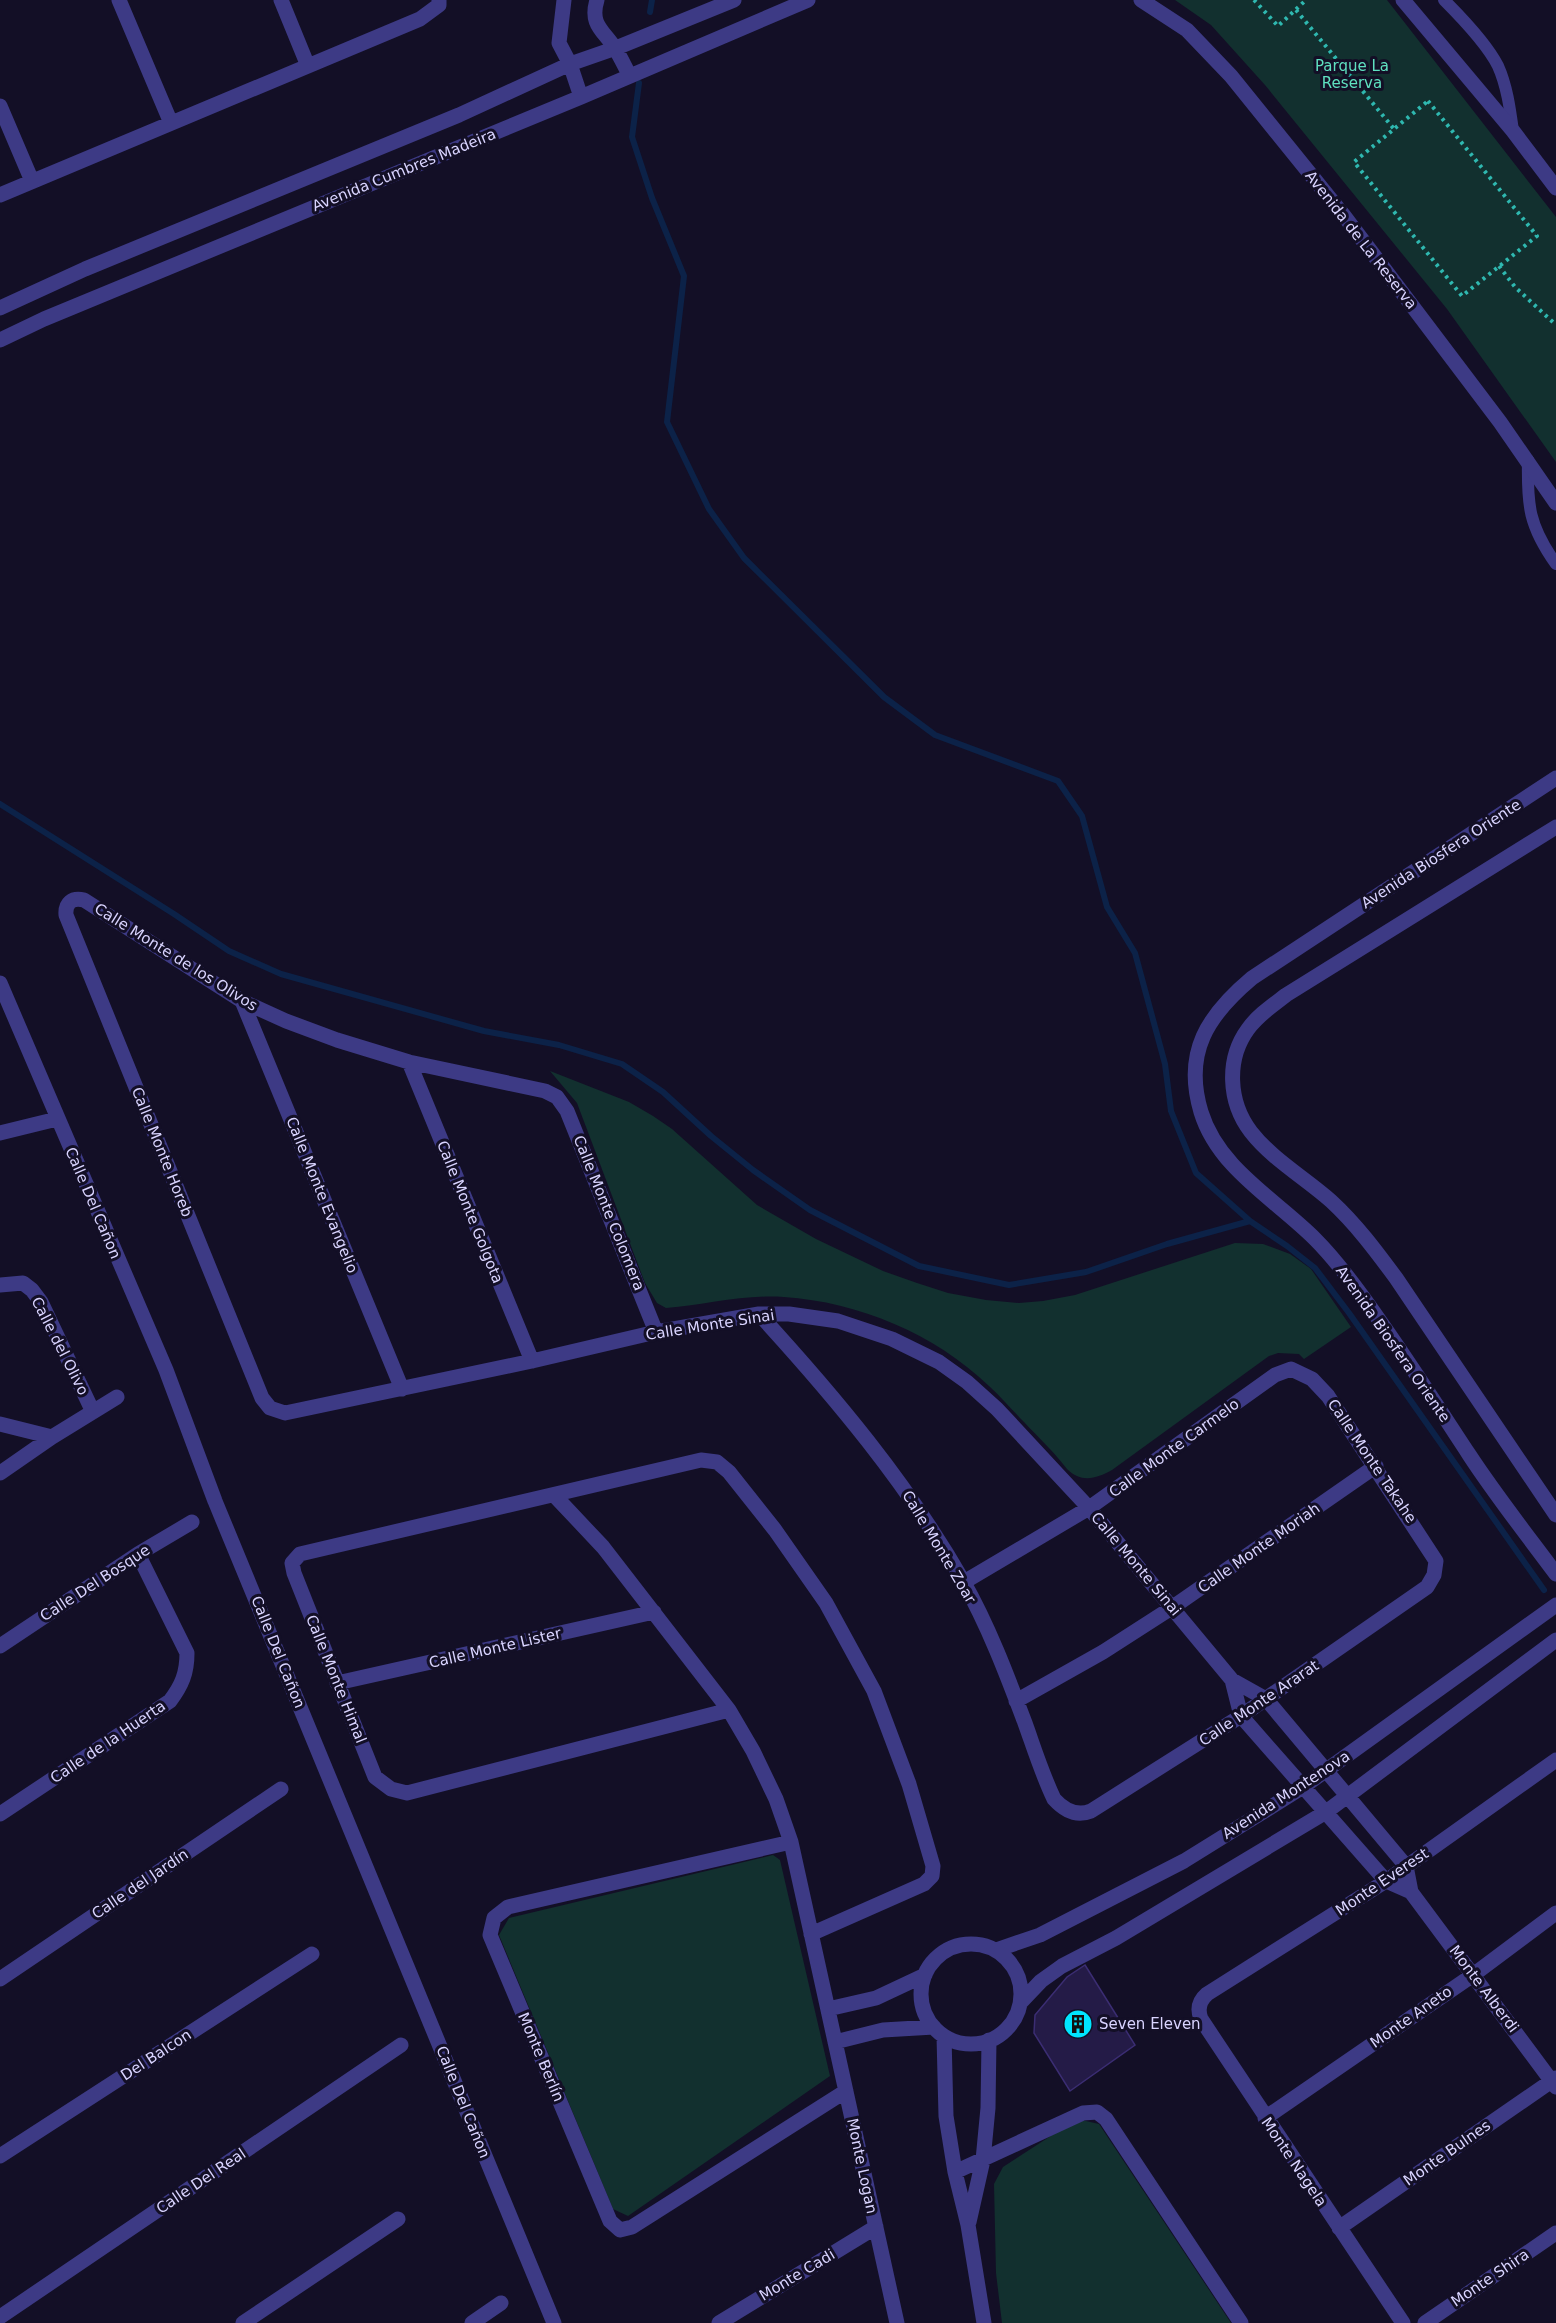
<svg xmlns="http://www.w3.org/2000/svg" width="1556" height="2323" font-family="'DejaVu Sans',sans-serif">
<style>
.green{fill:#12302f}
.lines{fill:none;stroke-linecap:round;stroke-linejoin:round}
.stream{stroke:#0c2248;stroke-width:6}
.building{fill:#241b47;stroke:#3b2d73;stroke-width:1.5}
.path{stroke:#2fb8b0;stroke-width:4;stroke-dasharray:3 4.5;stroke-linecap:butt}
.service{stroke:#3d3a85;stroke-width:12}
.minor{stroke:#3d3a85;stroke-width:15}
.labels{text-anchor:middle;dominant-baseline:central;stroke-width:6;stroke-linejoin:round;paint-order:stroke}
.park-label{font-size:15px;fill:#5fe0c0;stroke:#130f26}
.street-label{font-size:15px;fill:#d9d4ff;stroke:#130f26}
.poi-label{font-size:15px;fill:#d9d4ff;stroke:#130f26;text-anchor:start}
</style>
<rect width="100%" height="100%" fill="#130f26"/>
<path class="green" d="M1175,0h212l169,217v245l-109,-153 -182,-224 -54,-60z
M550,1071l79,31 24,14 19,13 85,76 59,34 67,32 34,12 31,10 38,7 33,3 24,-2 32,-6 160,-52 28,1 27,10 21,15 40,58 -47,32 -5,-5 -21,-1 -9,3 -157,114c-16,9 -31,13 -45,-1 -13,-17 -29,-32 -43,-47 -12,-12 -23,-25 -35,-36 -54,-52 -130,-84 -205,-89 -40,-3 -78,8 -118,11l-9,-5 -12,-20 -68,-180z
M773,1855l7,5 50,216 -202,140 -15,-7 -114,-274 10,-17z
M1077,2119l22,5 132,199h-229l-6,-50 -2,-89 9,-17z"/>
<g class="lines">
<path class="stream" d="M650,12l2,-12
M639,83l-7,54 20,61 32,78 -17,146 42,87 35,49 140,139 51,38 123,46 24,35 25,91 28,46 30,111 6,47 25,62 54,48 37,25 28,22 34,45 195,277
M0,804l174,110 55,37 52,23 203,57 75,14 63,19 41,28 48,44 42,34 57,40 109,56 90,19 77,-13 81,-28 83,-23"/>
</g>
<path class="building" d="M1085,1965l50,80 -65,46 -36,-58 1,-18 32,-38z"/>
<g class="lines">
<path class="path" d="M1254,0l24,26 28,-26
M1296,10l98,119
M1428,101l109,135 -75,60 -108,-134z
M1499,266l16,21 41,38"/>
<path class="service" d="M1444,0c18,18 43,44 54,66 9,20 12,43 15,65
M1528,460c-1,46 1,66 28,104"/>
<path class="minor" d="M119,0l52,123
M281,0l27,66
M564,0l-5,43 11,21 11,33
M597,0c-8,26 8,31 19,50 5,8 9,17 14,26
M1141,0l46,30 44,46 114,141 155,205 56,81
M1403,0l110,131 43,57
M0,106l32,75
M0,195l420,-176 19,-14v-5
M0,308l85,-39 374,-154 111,-51 46,-16 118,-48
M0,340l44,-21 537,-222 227,-97
M1556,778l-304,200c-44,37 -69,74 -51,134 17,56 74,87 114,127 25,25 47,56 67,85 31,44 59,88 88,132 27,41 57,79 86,118
M1556,827l-270,168c-13,10 -28,20 -38,34 -22,30 -20,73 3,103 21,27 54,46 80,69 25,23 45,50 65,77l160,237
M0,983l166,387 49,131 339,822
M242,1001l160,388
M409,1062l123,299
M0,1133l57,-14
M0,1285l23,-2 9,7 9,12 52,110
M759,1314c76,83 148,169 204,267 25,44 44,94 62,142 9,25 17,51 29,76 10,11 22,18 37,12l150,-95 186,-129 7,-12 2,-14 -108,-165 -16,-17 -21,-10 -16,6 -186,133 -125,74
M656,1332l-89,-221 -10,-14 -12,-6 -136,-29 -72,-22 -51,-19 -44,-20 -158,-101c-12,-3 -19,3 -18,15l196,483 8,10 15,5 247,-52 124,-29 103,-18h30l49,7 54,18 47,23 28,20 30,27 92,99 143,172 34,19 140,167 5,26 145,195
M0,1424l52,13
M0,1473l52,-36 65,-40
M554,1495l49,52 126,163 24,41 23,48 15,43 106,481
M0,1646l138,-92 54,-32
M1232,1680l9,36 145,165 25,11
M337,1683l317,-71
M1016,1701l87,-49 70,-45 203,-141
M729,1710l-322,83 -16,-4 -16,-12 -81,-204 -2,-10 8,-9 401,-94 16,2 12,10 46,58 51,73 48,88 35,93 24,82 -1,10 -8,8 -113,50
M0,1814l170,-113c12,-16 17,-28 17,-48l-49,-99
M791,1842l-283,65 -14,11 -4,17 120,286 10,9 12,-3 214,-136
M921 1994a50 50 0 1 1 100 0a50 50 0 1 1-100 0Z
M996,1950l44,-15 144,-74 58,-36 61,-38 253,-182
M0,1979l281,-190
M1021,2002l20,-21 21,-15 54,-28 210,-126 230,-172
M828,2009l48,-11 49,-23
M944,2036l2,80 9,56 13,53 16,98
M835,2042l48,-12 51,-3
M1265,2118l208,-143 83,-62
M0,2156l312,-202
M955,2172l128,-59 14,-1 9,7 135,204
M969,2222l14,-62 5,-52 1,-68
M1339,2228l217,-150
M0,2317l401,-272
M243,2323l155,-104
M472,2323l29,-20
M719,2323l157,-96
M1403,2323l-202,-304c-4,-10 -2,-18 6,-25l179,-113 170,-121
M1425,2323l131,-90"/>
</g>
<defs>
<g id="building-disc" transform="scale(1.5)"><circle r="9.5" fill="#00e5ff" stroke="#130f26"/><path d="M-4-6H4V6H1V3H-1V6H-4ZM-2.5-4.3h1.7v1.8h-1.7ZM.8-4.3h1.7v1.8H.8ZM-2.5-1h1.7V.8h-1.7ZM.8-1h1.7V.8H.8Z" fill="#111"/></g>
</defs>
<g fill-rule="evenodd">
<use href="#building-disc" x="1078" y="2024"/>
</g>
<g class="labels">
<g class="park-label">
<text x="1352" y="66">Parque La<tspan x="1352" dy="17">Reserva</tspan></text>
</g>
<g class="street-label">
<text transform="translate(404 170) rotate(-22)">Avenida Cumbres Madeira</text>
<text transform="translate(1361 240) rotate(52)">Avenida de La Reserva</text>
<text transform="translate(1441 854) rotate(-33)">Avenida Biosfera Oriente</text>
<text transform="translate(176 957) rotate(32)">Calle Monte de los Olivos</text>
<text transform="translate(162 1152) rotate(68)">Calle Monte Horeb</text>
<text transform="translate(322 1195) rotate(68)">Calle Monte Evangelio</text>
<text transform="translate(93 1203) rotate(67)">Calle Del Cañon</text>
<text transform="translate(470 1212) rotate(68)">Calle Monte Golgota</text>
<text transform="translate(609 1213) rotate(68)">Calle Monte Colomera</text>
<text transform="translate(710 1325) rotate(-9)">Calle Monte Sinai</text>
<text transform="translate(1393 1344) rotate(55)">Avenida Biosfera Oriente</text>
<text transform="translate(60 1346) rotate(63)">Calle del Olivo</text>
<text transform="translate(1174 1448) rotate(-36)">Calle Monte Carmelo</text>
<text transform="translate(1372 1461) rotate(56)">Calle Monte Takahe</text>
<text transform="translate(939 1547) rotate(59)">Calle Monte Zoar</text>
<text transform="translate(1259 1548) rotate(-35)">Calle Monte Moriah</text>
<text transform="translate(1136 1564) rotate(50)">Calle Monte Sinai</text>
<text transform="translate(95 1583) rotate(-33)">Calle Del Bosque</text>
<text transform="translate(495 1648) rotate(-13)">Calle Monte Lister</text>
<text transform="translate(278 1652) rotate(68)">Calle Del Cañon</text>
<text transform="translate(336 1679) rotate(68)">Calle Monte Himal</text>
<text transform="translate(1259 1703) rotate(-34)">Calle Monte Ararat</text>
<text transform="translate(108 1742) rotate(-34)">Calle de la Huerta</text>
<text transform="translate(1286 1795) rotate(-33)">Avenida Montenova</text>
<text transform="translate(1382 1882) rotate(-34)">Monte Everest</text>
<text transform="translate(140 1884) rotate(-34)">Calle del Jardín</text>
<text transform="translate(1484 1989) rotate(53)">Monte Alberdi</text>
<text transform="translate(1411 2017) rotate(-35)">Monte Aneto</text>
<text transform="translate(156 2055) rotate(-33)">Del Balcon</text>
<text transform="translate(541 2057) rotate(67)">Monte Berlín</text>
<text transform="translate(463 2102) rotate(68)">Calle Del Cañon</text>
<text transform="translate(1447 2153) rotate(-35)">Monte Bulnes</text>
<text transform="translate(1294 2162) rotate(56)">Monte Nagela</text>
<text transform="translate(862 2166) rotate(78)">Monte Logan</text>
<text transform="translate(201 2181) rotate(-34)">Calle Del Real</text>
<text transform="translate(797 2275) rotate(-31)">Monte Cadi</text>
<text transform="translate(1490 2278) rotate(-34)">Monte Shira</text>
</g>
<g class="poi-label">
<text x="1099" y="2024">Seven Eleven</text>
</g>
</g>
</svg>
